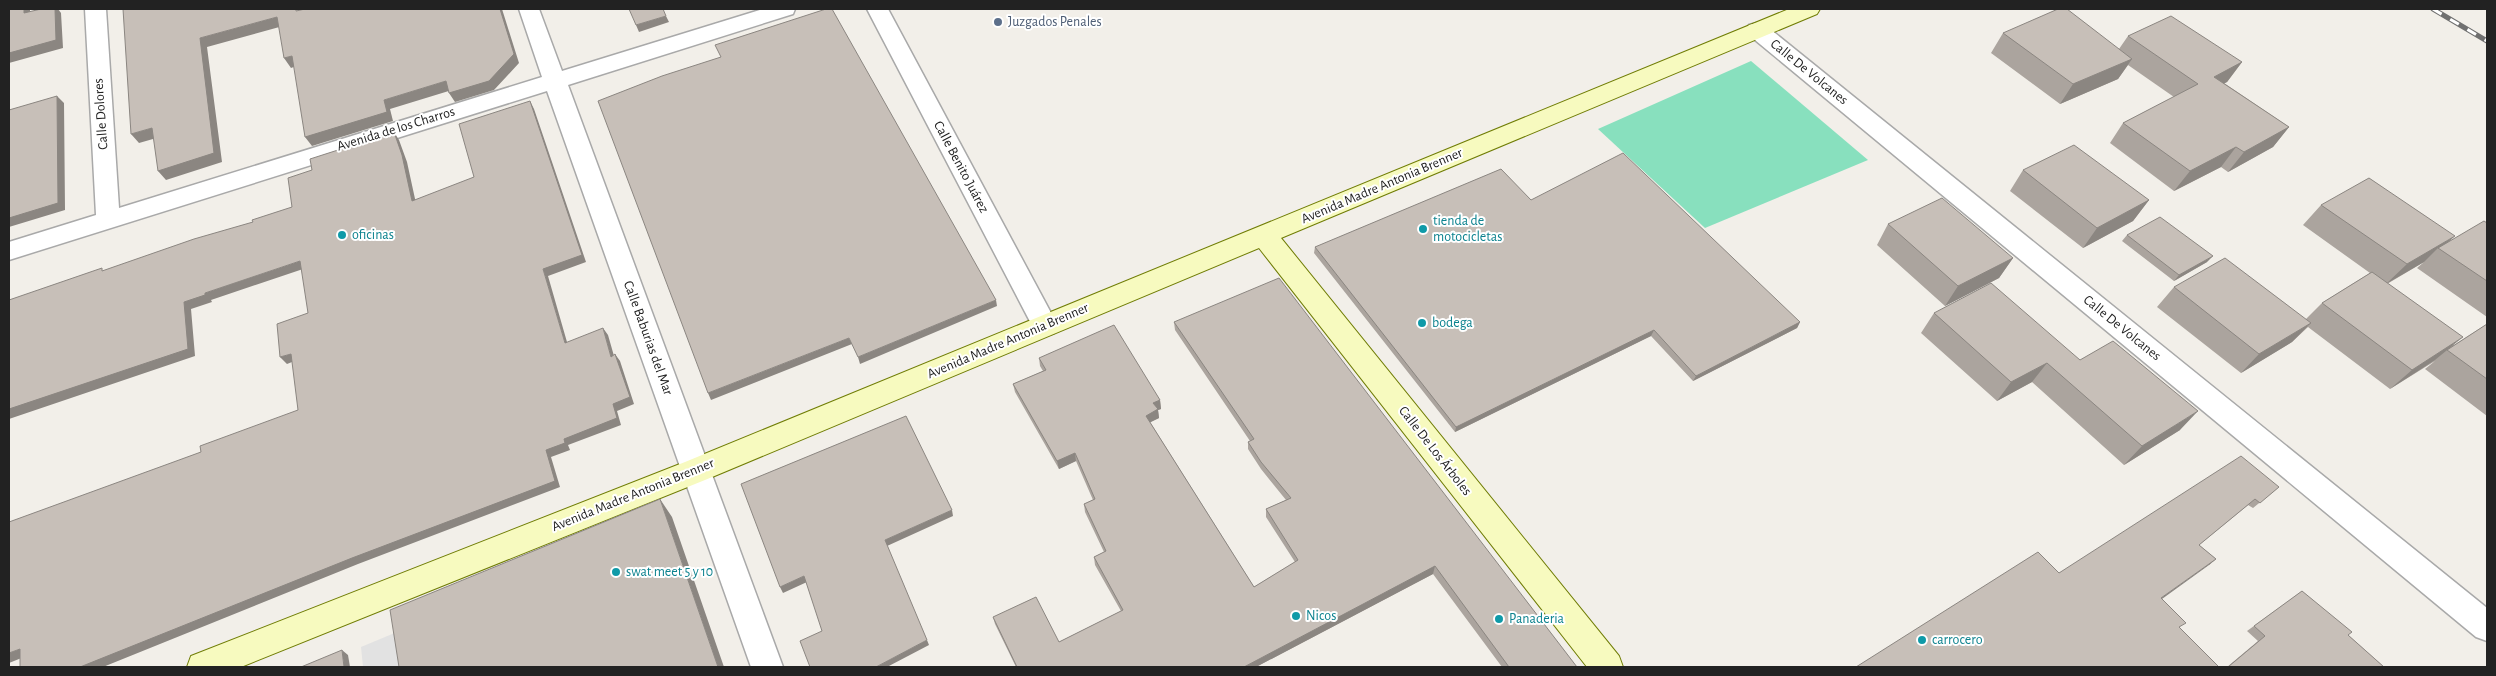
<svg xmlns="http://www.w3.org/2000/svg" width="2496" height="676" font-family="'Alegreya Sans',sans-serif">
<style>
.pitch{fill:#88e0be}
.parking{fill:#e2e2e2}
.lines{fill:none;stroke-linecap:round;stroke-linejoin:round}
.street-casing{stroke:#a9a9a9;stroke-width:3}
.secondary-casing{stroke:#707d05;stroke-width:2}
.street{fill:#fff;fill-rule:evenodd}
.secondary{fill:#f7fabf;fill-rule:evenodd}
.rail-casing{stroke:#707070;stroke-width:5}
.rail{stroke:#fff;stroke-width:3;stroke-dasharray:10;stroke-linecap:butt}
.wall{fill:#aba49e}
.shaded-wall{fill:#8b8681}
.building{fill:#c7bfb8;stroke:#8b8681}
.service-dot{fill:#5c6f8a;stroke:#fff;stroke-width:2}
.culture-dot{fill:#0f9aa8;stroke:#fff;stroke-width:2}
.labels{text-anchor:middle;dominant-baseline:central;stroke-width:4;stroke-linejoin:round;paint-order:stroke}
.service-label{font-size:14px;fill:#4e5e75;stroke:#fff;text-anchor:start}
.street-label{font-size:14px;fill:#222;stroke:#fff}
.culture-label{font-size:14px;fill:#0d838f;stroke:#fff;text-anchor:start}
</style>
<rect width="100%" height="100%" fill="#f2efe9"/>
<path class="pitch" d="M1751,61l117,99 -163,68 -107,-99z"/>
<path class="parking" d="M409,627l6,40h-52l-2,-20z"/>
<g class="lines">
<g class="street-casing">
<path id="street" d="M85,9h21l13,199 423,-131 -23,-68h20l23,62 201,-62h32l-2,5 -225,71 215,582h-32l-204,-576 -538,169v-18l87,-27z
M867,9h21l170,317 -4,7 -9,3 -9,-3z
M1757,23l8,2 722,583v33l-11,-4 -727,-602 -3,-5 3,-5z"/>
</g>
<g class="secondary-casing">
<path id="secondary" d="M1789,9h31l-3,5 -536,224 338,418 4,11h-36l-328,-419 -554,232 -464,187h-54l4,-11 494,-194z"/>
</g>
<use href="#street" class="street"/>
<use href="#secondary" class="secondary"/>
<g class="rail-casing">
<path id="rail" d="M2433,9l54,32"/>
</g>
<use href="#rail" class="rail"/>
</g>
<path class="wall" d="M2003,33l116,16 9,-13 114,26 -15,20 -3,1 65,44 -16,20 -45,25 -7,-5 -47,24 -64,-48 13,-20 51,-26 -46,-32 -10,14 -58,25 -69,-51z
M2023,170l126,30 -16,21 -50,27 -73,-57z
M1531,200l269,122 -3,6 -104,53 -42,-45 -196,96 -141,-179 1,-6z
M2321,205l127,37 39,-19v94l-70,-49 7,-6 -37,22 67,61 33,-21v92l-62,-47 10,-8 -45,28 -82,-62 -16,15 -51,31 -84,-66 17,-20 132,32 16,-16 48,-30 -67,-48z
M1888,224l125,34 -14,20 -54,28 -68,-61z
M2127,235l80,27 -33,19 -52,-40z
M1934,313l146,47 100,70 -56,35 -92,-83 -35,19 -76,-68z
M1174,322l403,345h-75l-69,-93 -177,93h-240l-21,-43 -2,-7 66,25 62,-31 -26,-46 -1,-8 10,-5 -19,-40 -1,-8 9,-4 -17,-39 -17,8 -44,-77 -2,-8 30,-13 -3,-5 -1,-8 121,42 1,9 -3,1 1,8 -9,4 104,165 41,-25 -29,-45v-8l20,-9 -25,-31 -13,-20v-7l2,-1 -75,-111z
M2279,487l-26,21 -5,-3 -49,40 17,14 -7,6 -150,8z
M2302,591l46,44 36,32h-157l31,-26 -11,-10z"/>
<path class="shaded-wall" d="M24,9h6v12l-6,-8z
M55,9h3l3,4 2,35 -54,15v-10z
M500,9h2l17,54 -25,27 -39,12 -6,-9z
M666,16l3,6 -30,10 -3,-7z
M277,17l6,9 -76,21 15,115 -56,18 -8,-9 42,-133z
M292,56l7,9 -8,3 -7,-10z
M2132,59l-14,20 -58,25 13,-20z
M2242,62l-15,20 -28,15 15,-20z
M446,81l6,9 -62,19 3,12 -81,25 -7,-9 79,-37z
M57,96l7,7 1,107 -56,17v-9z
M530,101l4,8 52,153 -38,14 21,73 -4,-6 -22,-74z
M2289,127l-16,20 -45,25 16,-20z
M152,128l8,9 -21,6 -8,-9z
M394,132l5,8 8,22 10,46 -5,-7z
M2236,147l-15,20 -47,24 16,-20z
M2149,200l-16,21 -50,27 14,-20z
M2455,236l-14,13 -3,-1 -14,14 -38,22 21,-20z
M2213,256l-6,6 -33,19 5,-6z
M2013,258l-14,20 -54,28 13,-20z
M300,261l6,7 -95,32 1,2 -21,7 4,47 -186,63v-10l175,-107 21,-9z
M996,300l1,6 -137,58 -2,-7z
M1800,322l-3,6 -104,53 3,-5z
M2311,323l-19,19 -51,31 18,-19z
M603,328l5,7 8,28 -5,-6z
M1654,330l-3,6 -196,96 1,-5z
M2463,337l-28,23 -45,29 22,-19z
M849,338l3,6 -141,56 -3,-7z
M291,354l6,6 -10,4 -7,-7z
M615,354l5,7 14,43 -17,7 4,14 -53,20 2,5 -19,7 9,30 -202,77 -255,103h-23l466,-217 67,-46z
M2047,363l-15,19 -35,19 14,-19z
M1160,400l1,9 -3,1 1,8 -12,6 -1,-8 7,-13z
M2198,411l-18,19 -56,35 18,-19z
M1075,453l1,8 -17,8 -2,-8z
M660,499l12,18 52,150h-6z
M952,510l1,6 -66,30 -2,-6z
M2216,559l-7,6 -54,39 6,-6z
M1435,566l-2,8 -177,93h-12z
M804,576l3,6 -24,11 -3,-6z
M927,640l2,5 -42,22h-11z
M20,649l9,6 -20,8v-10z
M342,650l6,5 2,12h-6z"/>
<path class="building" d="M9,9h15v4l17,-4h14l1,31 -47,13z
M123,9h173v2l9,-2h195l14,45 -25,27 -40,12 -3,-12 -62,19 3,12 -82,25 -13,-81 -8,2 -7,-41 -77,21 14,115 -56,18 -6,-43 -21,6z
M629,9h34l3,7 -30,9z
M826,9h6l164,291 -138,57 -9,-19 -141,55 -110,-292 64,-25 59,-19 -6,-12z
M2058,9h9l65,50 -59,25 -70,-51z
M2171,16l71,46 -28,15 75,50 -45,25 -8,-5 -46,24 -67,-48 75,-39 -70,-48z
M57,96l1,107 -49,15v-108z
M530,101l52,154 -39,14 22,74 38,-15 8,29 4,-3 15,43 -17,7 4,14 -53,21 1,4 -19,7 9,31 -203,77 -272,109h-60v-18l-11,4v-131l192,-70 -1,-6 98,-36 -7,-56 -11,3 -3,-33 31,-11 -8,-52 -95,32v2l-21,7 4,47 -179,60v-109l93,-32v3l92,-32 59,-17 -1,-2 40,-13 -4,-29 24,-8 -2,-11 84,-27 8,23 10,46 62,-24 -15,-53z
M2074,145l75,55 -52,28 -74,-58z
M1623,153l177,169 -104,54 -42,-46 -198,97 -141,-180 186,-78 30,31z
M2369,178l86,58 -48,28 -86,-59z
M1942,198l71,60 -55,28 -70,-62z
M2160,217l53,39 -34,19 -52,-40z
M2484,221l3,2v58l-49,-33z
M2225,258l86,65 -52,31 -85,-67z
M2372,272l91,65 -51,33 -90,-67z
M1279,278l298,389h-68l-74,-101 -191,101h-227l-24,-50 43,-20 23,45 64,-32 -29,-53 12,-6 -22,-47 11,-5 -20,-46 -18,8 -44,-77 33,-14 -7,-12 75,-33 46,75 -7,3 5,6 -12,7 108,171 44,-27 -32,-51 25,-11 -30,-36 -13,-20 6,-3 -80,-117z
M1991,283l89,77 33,-19 85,70 -56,35 -95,-83 -36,19 -77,-69z
M2487,324v55l-40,-29z
M906,416l46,94 -67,30 42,100 -51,27h-66l-10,-26 22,-10 -18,-55 -24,11 -39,-103z
M2241,456l38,31 -19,16 -5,-4 -56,46 17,14 -55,39 25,25 -7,4 40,40h-363l182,-115 21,21z
M660,499l58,168h-319l-9,-57z
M2302,591l50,41 -4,3 36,32h-156l37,-31 -11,-10z
M342,650l2,17h-43z"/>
<circle class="service-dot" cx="998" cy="22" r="5"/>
<g class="culture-dot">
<circle cx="1423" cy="229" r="5"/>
<circle cx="342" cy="235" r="5"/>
<circle cx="1422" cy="323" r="5"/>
<circle cx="616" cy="572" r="5"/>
<circle cx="1296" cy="616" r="5"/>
<circle cx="1499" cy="619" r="5"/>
<circle cx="1922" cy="640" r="5"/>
</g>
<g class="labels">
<g class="service-label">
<text x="1008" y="22">Juzgados Penales</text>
</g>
<g class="street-label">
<text transform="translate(1809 72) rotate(39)">Calle De Volcanes</text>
<text transform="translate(101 114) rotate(-94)">Calle Dolores</text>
<text transform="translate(396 129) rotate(-17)">Avenida de los Charros</text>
<text transform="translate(961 167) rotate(62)">Calle Benito Juárez</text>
<text transform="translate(1382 186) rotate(-23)">Avenida Madre Antonia Brenner</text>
<text transform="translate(2122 328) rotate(39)">Calle De Volcanes</text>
<text transform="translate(648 338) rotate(70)">Calle Baburias del Mar</text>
<text transform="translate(1008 341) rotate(-23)">Avenida Madre Antonia Brenner</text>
<text transform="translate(1435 451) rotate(52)">Calle De Los Árboles</text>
<text transform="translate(633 495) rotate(-22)">Avenida Madre Antonia Brenner</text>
</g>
<g class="culture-label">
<text x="1433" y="221">tienda de<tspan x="1433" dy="16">motocicletas</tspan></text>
<text x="352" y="235">oficinas</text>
<text x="1432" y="323">bodega</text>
<text x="626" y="572">swat meet 5 y 10</text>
<text x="1306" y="616">Nicos</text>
<text x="1509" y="619">Panaderia</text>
<text x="1932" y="640">carrocero</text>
</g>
</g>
<rect width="2496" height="676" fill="none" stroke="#222222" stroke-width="20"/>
</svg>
